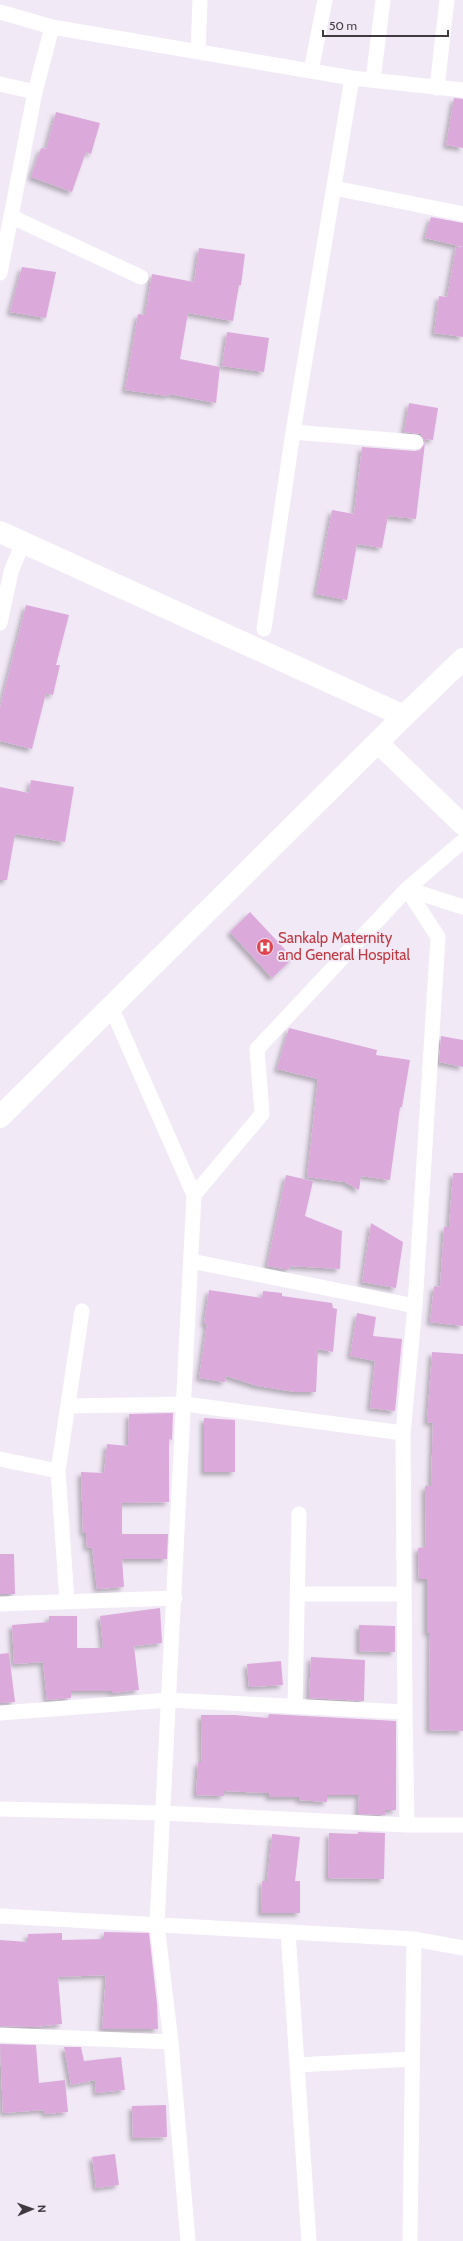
<svg xmlns="http://www.w3.org/2000/svg" width="463" height="2241" font-family="Cabin,sans-serif">
<style>
.building{fill:#dbaadb;filter:url(#shadow)}
.lines{fill:none;stroke-linecap:round;stroke-linejoin:round}
.street{stroke:#fff;stroke-width:15}
.secondary{stroke:#fff;stroke-width:21}
.primary{stroke:#fff;stroke-width:22}
.highway{stroke:#fff;stroke-width:22}
.labels{text-anchor:middle;dominant-baseline:central;stroke-width:3.5;stroke-linejoin:round;paint-order:stroke}
.health-label{font-size:15px;fill:#be3a42;stroke:#f2e9f7;text-anchor:start}
</style>
<defs>
<filter id="shadow"><feDropShadow dx="-3.5" dy="3.5" stdDeviation="2" flood-color="#0004"/></filter>
</defs>
<rect width="100%" height="100%" fill="#f2e9f7"/>
<path class="building" d="M454,98l9,1v49l-17,-3z
M56,112l44,11 -9,31 -5,-2 -14,40 -41,-15 10,-29 5,1z
M431,217l32,6v24l-38,-9z
M456,247h7v90l-29,-4 5,-37 8,1z
M199,248l46,6 -4,31h-2l-6,36 -45,-8 -8,46 40,8 -4,36 -47,-9 -1,2 -43,-6 13,-76 7,1 7,-41 42,8z
M22,267l34,5 -10,46 -36,-6z
M227,332l42,6 -5,34 -42,-6z
M409,403l29,5 -5,32 -8,-1v3l-4,-8 -17,-2z
M425,443l-9,76 -28,-3 -6,32 -25,-4 -10,56 -31,-6 16,-84 22,4 8,-67 53,4 5,-1z
M26,605l43,10 -13,50h4l-7,30 -7,-2 -14,56 -32,-8v-33z
M31,780l43,7 -9,55 -50,-8 -8,46h-7v-93l29,6z
M250,912l43,46 -21,20 -42,-46z
M289,1028l88,22 -1,5 34,5 -8,47h-2l-10,73 -29,-4 -2,14 -14,-8 -38,-5 11,-98 -41,-10z
M441,1036l22,4v27l-24,-5z
M453,1173h10v153l-33,-4 4,-36 6,1 4,-60h5z
M286,1175l27,6 -8,35 37,15 -2,38 -50,-3 -1,3h-5l-17,-3z
M371,1223l32,19 -7,46 -34,-6z
M209,1290l53,8 1,-7 19,2v3l50,7 1,5 4,1 -4,43 -15,-3 -2,43h-21l-37,-6 -32,-10 -1,6 -26,-4 8,-54h-3z
M357,1313l19,4 -3,19 29,3 -7,72 -25,-3 5,-47 -25,-5z
M432,1352l31,2v377l-34,-1 1,-97h-3v-54h-8l-1,-31 8,-1 -1,-61h6l2,-63 -6,-1z
M173,1413l-1,27 -3,-1v63l-47,1v31h46l-1,25h-45l2,28 -27,2 -5,-42 -5,1 -1,-15h-3l-2,-61 23,1 3,-29 21,2 1,-32z
M204,1418l31,2v52h-31z
M0,1554h14l1,40h-15z
M160,1608l2,35 -28,3 5,44 -27,3v-2h-41v7l-24,2 -4,-38 -29,2 -2,-39 37,-3v-6h28v32h26l-3,-32z
M359,1625l36,1v26l-36,-1z
M9,1653l6,49 -15,1v-49z
M311,1657l54,3 -1,41 -55,-3z
M281,1661l2,24 -34,2 -2,-23z
M269,1714l127,7v89h-11v5l-27,-1 1,-19h-32v7l-28,-2v-3h-30v-4l-45,-2v5l-28,-1 2,-33h4l-1,-47h34l33,3z
M358,1832l27,1 -1,46 -56,-1 1,-45 29,1z
M272,1834l28,3 -5,44h5v32h-39l1,-32h5z
M104,1932l45,1 8,71 1,25h-56l4,-54 -48,2 4,47 -28,3 -34,-1v-86l28,2v-8l34,-1v7l42,-1z
M0,2044l36,1 3,38 26,-3 3,32 -23,2 -1,-4 -41,3z
M64,2047h17l3,14 37,-4 4,33 -29,3 -1,-13 -24,5z
M166,2105l1,32 -34,1 -1,-32z
M115,2154l4,31 -23,3 -4,-31z"/>
<g class="lines">
<path class="street" d="M0,12l52,15
M198,52l2,-52
M311,71l14,-71
M352,78l111,12
M373,80l10,-80
M0,84l35,8
M437,88l10,-88
M334,188l129,26
M12,217l129,60
M0,273l35,-181 17,-65 300,51 -59,354 -29,197
M293,432l123,10
M0,623l11,-51 12,-30
M407,889l56,18
M111,1007l83,188 -37,730 14,117 17,199
M194,1195l68,-81 -5,-65 150,-160 56,-48
M191,1261l224,45
M403,1433l12,-127 23,-369 -31,-48
M0,1459l58,12 9,130
M58,1471l24,-160
M297,1594h107
M0,1604l175,-6
M295,1706l4,-192
M405,1712l2,113
M0,1713l169,-13 236,12 -2,-279 -218,-29 -117,2
M0,1809l163,4 244,12h56
M0,1916l414,23 49,9
M288,1932l21,309
M0,2035l171,7
M297,2065l115,-6
M410,2241l4,-302"/>
<path class="secondary" d="M377,742l86,83"/>
<path class="primary" d="M0,1117l404,-401"/>
<path class="highway" d="M0,532l404,184 59,-57"/>
</g>
<defs>
<g id="hospital-disc" transform="scale(0.9)"><circle r="9.5" fill="#e0444e" stroke="#f2e9f7"/><path d="M-5-5h3v3.5h4V-5h3V5h-3V1.5h-4V5h-3Z" fill="#fff"/></g>
</defs>
<g fill-rule="evenodd">
<use href="#hospital-disc" x="265" y="947"/>
</g>
<g class="labels">
<g class="health-label">
<text x="278" y="938">Sankalp Maternity<tspan x="278" dy="17">and General Hospital</tspan></text>
</g>
</g>
<g transform="translate(32 2209) rotate(88)" stroke="#f2e9f7" stroke-width="3" paint-order="stroke">
<path d="M0-3L7 15L0 10L-7 15Z" fill="#3e3a40"/>
<text y="-6" font-size="11" font-weight="bold" text-anchor="middle" fill="#3e3a40">N</text>
</g>
<path d="M323 30v6h125v-6" fill="none" stroke="#3e3a40" stroke-width="2"/>
<text x="329" y="30" font-size="12" fill="#3e3a40" stroke="#f2e9f7" stroke-width="3" paint-order="stroke">50 m</text>
</svg>
